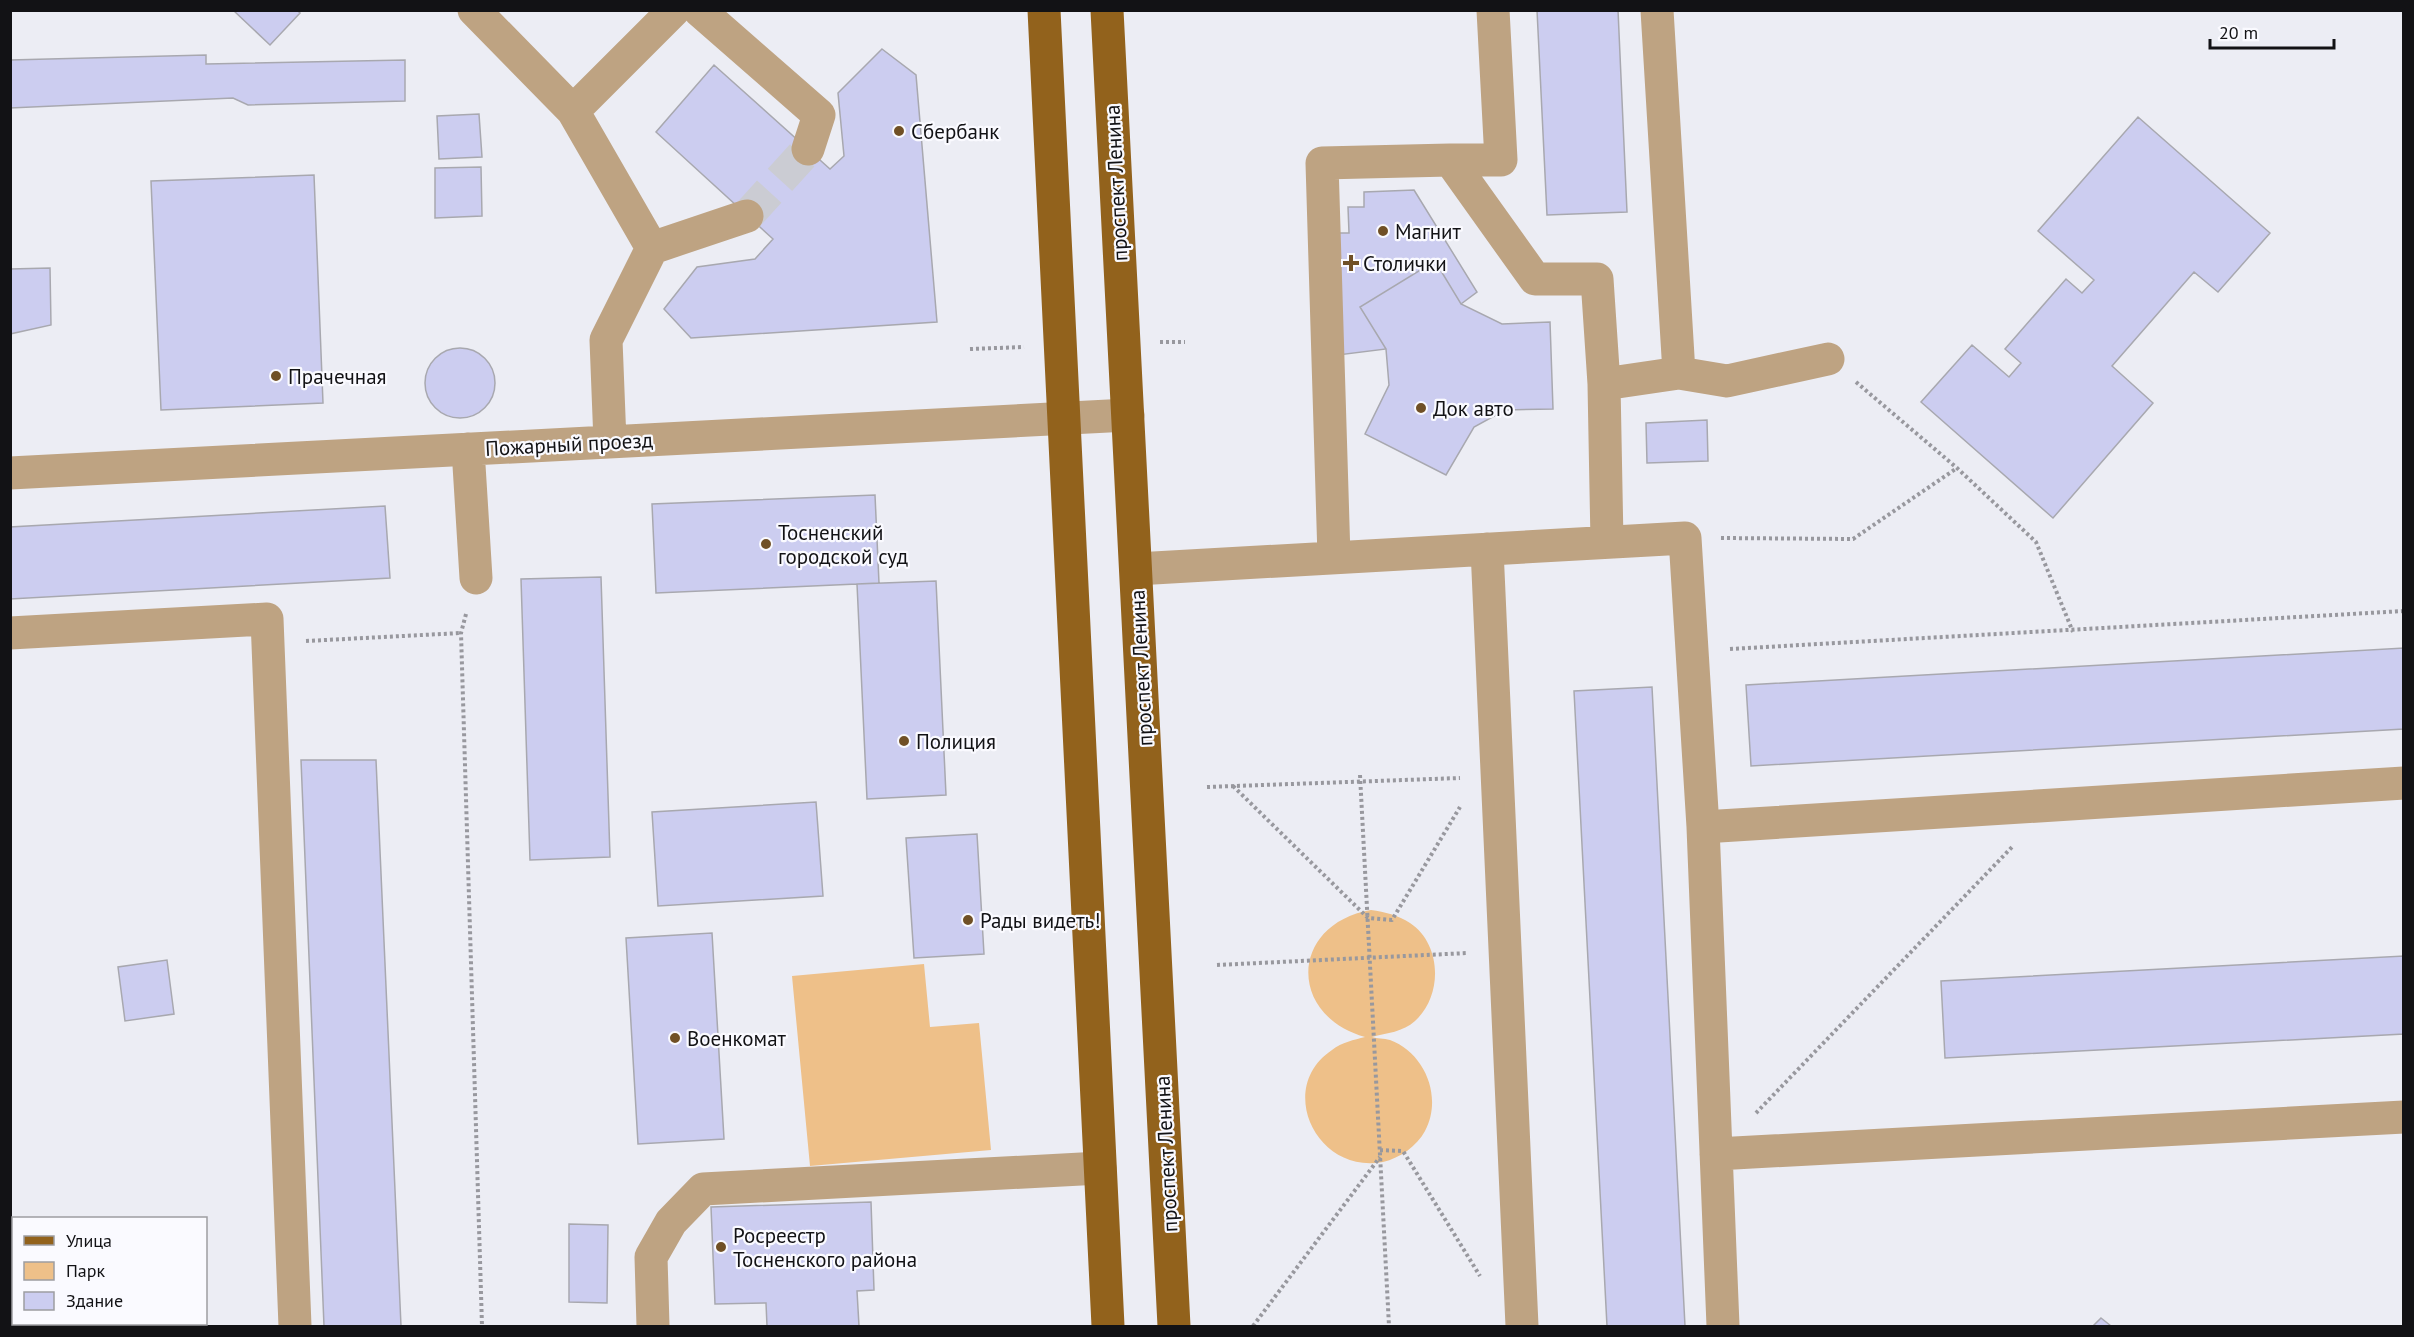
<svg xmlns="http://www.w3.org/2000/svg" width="2414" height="1337" font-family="'PT Sans',sans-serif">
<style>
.green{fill:#eec089}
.building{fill:#cccdf0;stroke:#a8a8af;stroke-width:1.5}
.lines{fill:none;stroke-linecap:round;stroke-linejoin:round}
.minor-tunnel{stroke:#cbccd3;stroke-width:33;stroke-dasharray:33 16;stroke-linecap:butt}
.path{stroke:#98989e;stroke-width:4;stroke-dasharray:3 3;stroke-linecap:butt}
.minor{stroke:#bea382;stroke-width:33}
.major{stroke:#92621c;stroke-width:33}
.poi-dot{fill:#705026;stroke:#fafaff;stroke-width:2}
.labels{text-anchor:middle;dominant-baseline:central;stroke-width:4.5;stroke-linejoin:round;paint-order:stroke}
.poi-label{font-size:21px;fill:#121215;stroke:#fafaff;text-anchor:start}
.street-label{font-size:21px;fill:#121215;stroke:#fafaff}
</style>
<rect width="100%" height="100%" fill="#ecedf4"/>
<path class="green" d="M1371,910c14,2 27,5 39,13 32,21 33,73 5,98 -12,11 -28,12 -43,16 5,2 12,1 18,3 35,13 53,57 35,91 -8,15 -25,27 -42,31 -66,13 -108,-74 -51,-112 10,-8 22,-10 33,-13 -78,-22 -75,-113 6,-127z
M924,964l6,63 49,-4 12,127 -181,16 -18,-190z"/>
<path class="building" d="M233,10h64l3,3 -30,32z
M1537,10h81l9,202 -80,3z
M882,49l34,26 21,247 -246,16 -27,-29 33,-42 58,-8 18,-20 -117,-107 58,-67 116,104 14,-13 -6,-63z
M206,55v9l199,-4v41l-157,4 -15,-7 -223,10v-48z
M479,114l3,43 -43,2 -2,-43z
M2138,117l132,116 -52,59 -24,-20 -82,94 41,37 -100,115 -132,-116 51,-57 37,32 12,-14 -16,-14 61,-70 16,14 12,-13 -56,-49z
M481,167l1,49 -47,2v-50z
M314,175l9,228 -162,7 -10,-229z
M1414,190l63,102 -16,12 -26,-43 -75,46 26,42 -48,6 -4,-122h15l-1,-26h16v-15z
M1435,261l26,43 41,20 48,-2 3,87 -48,1 -31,17 -28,48 -81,-41 24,-49 -3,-36 -26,-42z
M50,268l1,57 -41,9v-65z
M425 383a35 35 0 1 1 70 0a35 35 0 1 1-70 0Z
M1707,420l1,41 -61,2 -1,-40z
M875,495l4,88 -223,10 -4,-89z
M385,506l5,72 -380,21v-72z
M601,577l9,280 -80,3 -9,-281z
M936,581l10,214 -79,4 -10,-215z
M2404,648v81l-653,37 -5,-81z
M1652,687l33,639h-78l-33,-635z
M301,760h75l25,566h-77z
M816,802l7,94 -165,10 -6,-94z
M977,834l7,120 -70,4 -8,-120z
M712,933l12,206 -86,5 -12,-206z
M2404,956v78l-459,24 -4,-77z
M167,960l7,54 -49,7 -7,-54z
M871,1202l3,88 -17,1 2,35h-92l-1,-23 -51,1 -4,-97z
M569,1224l39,1 -1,78 -38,-1z
M2101,1318l10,8h-18z"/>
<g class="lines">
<path class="minor-tunnel" d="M747,216l61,-67"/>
<path class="path" d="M1160,342h25
M970,349l54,-2
M1856,382l101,86 79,74 37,90
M1721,538l132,1 104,-71
M466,614l-5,19 21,693
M306,641l155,-8
M1730,649l674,-38
M1360,775l29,551
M1233,786l135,132 24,2 68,-113
M1207,787l253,-9
M1217,965l251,-12
M1756,1113l257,-267
M1380,1150l23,1 77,125
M1253,1326l127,-169"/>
<path class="minor" d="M474,10l99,101
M699,10l120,105 -11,34
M1450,160h51l-8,-150
M652,248l95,-32
M1679,373l48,8 101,-22
M1604,384l75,-11 -22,-363
M610,442l-4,-102 46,-92 -79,-137 101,-101
M468,449l8,129
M10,473l1118,-58
M1487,549l35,777
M1334,557l-12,-394 128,-3 85,119h62l7,105 3,158
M1136,569l549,-31 18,289
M10,633l257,-14 28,707
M1716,1154l688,-37
M653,1326l-2,-69 20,-35 32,-33 397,-21
M1723,1326l-20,-499 701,-44"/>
<path class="major" d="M1044,10l64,1316
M1107,10l67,1316"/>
</g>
<g class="poi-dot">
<circle cx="899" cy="131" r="6"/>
<circle cx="1383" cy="231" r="6"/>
<path d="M1348 254h6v6h6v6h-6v6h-6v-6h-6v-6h6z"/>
<circle cx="276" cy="376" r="6"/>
<circle cx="1421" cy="408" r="6"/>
<circle cx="766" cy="544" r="6"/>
<circle cx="904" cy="741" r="6"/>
<circle cx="968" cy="920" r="6"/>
<circle cx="675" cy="1038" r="6"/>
<circle cx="721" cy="1247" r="6"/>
</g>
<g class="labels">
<g class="poi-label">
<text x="911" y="131">Сбербанк</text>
<text x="1395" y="231">Магнит</text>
<text x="1363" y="263">Столички</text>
<text x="288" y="376">Прачечная</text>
<text x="1433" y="408">Док авто</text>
<text x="778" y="532">Тосненский<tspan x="778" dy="24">городской суд</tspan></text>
<text x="916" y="741">Полиция</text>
<text x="980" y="920">Рады видеть!</text>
<text x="687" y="1038">Военкомат</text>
<text x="733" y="1235">Росреестр<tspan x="733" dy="24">Тосненского района</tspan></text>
</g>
<g class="street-label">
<text transform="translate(1116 183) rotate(-93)">проспект Ленина</text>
<text transform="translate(569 444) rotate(-3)">Пожарный проезд</text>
<text transform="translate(1141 668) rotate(-93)">проспект Ленина</text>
<text transform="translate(1166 1154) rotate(-93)">проспект Ленина</text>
</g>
</g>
<rect width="2414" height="1337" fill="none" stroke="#121215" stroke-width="24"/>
<rect x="12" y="1217" width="195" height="108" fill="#fafaff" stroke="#9d9da1" stroke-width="1.5"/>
<rect x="24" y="1236" width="30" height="9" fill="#92621c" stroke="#9d9da1" stroke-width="1.5"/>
<text x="66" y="1247" font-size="18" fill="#121215">Улица</text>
<rect x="24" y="1262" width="30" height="18" fill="#eec089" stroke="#9d9da1" stroke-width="1.5"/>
<text x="66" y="1277" font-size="18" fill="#121215">Парк</text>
<rect x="24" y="1292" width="30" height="18" fill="#cccdf0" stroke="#9d9da1" stroke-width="1.5"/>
<text x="66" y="1307" font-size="18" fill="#121215">Здание</text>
<path d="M2210 39v9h124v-9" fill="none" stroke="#121215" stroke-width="3"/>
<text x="2219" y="39" font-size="18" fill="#121215" stroke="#fafaff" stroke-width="4.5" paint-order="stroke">20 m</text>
</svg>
